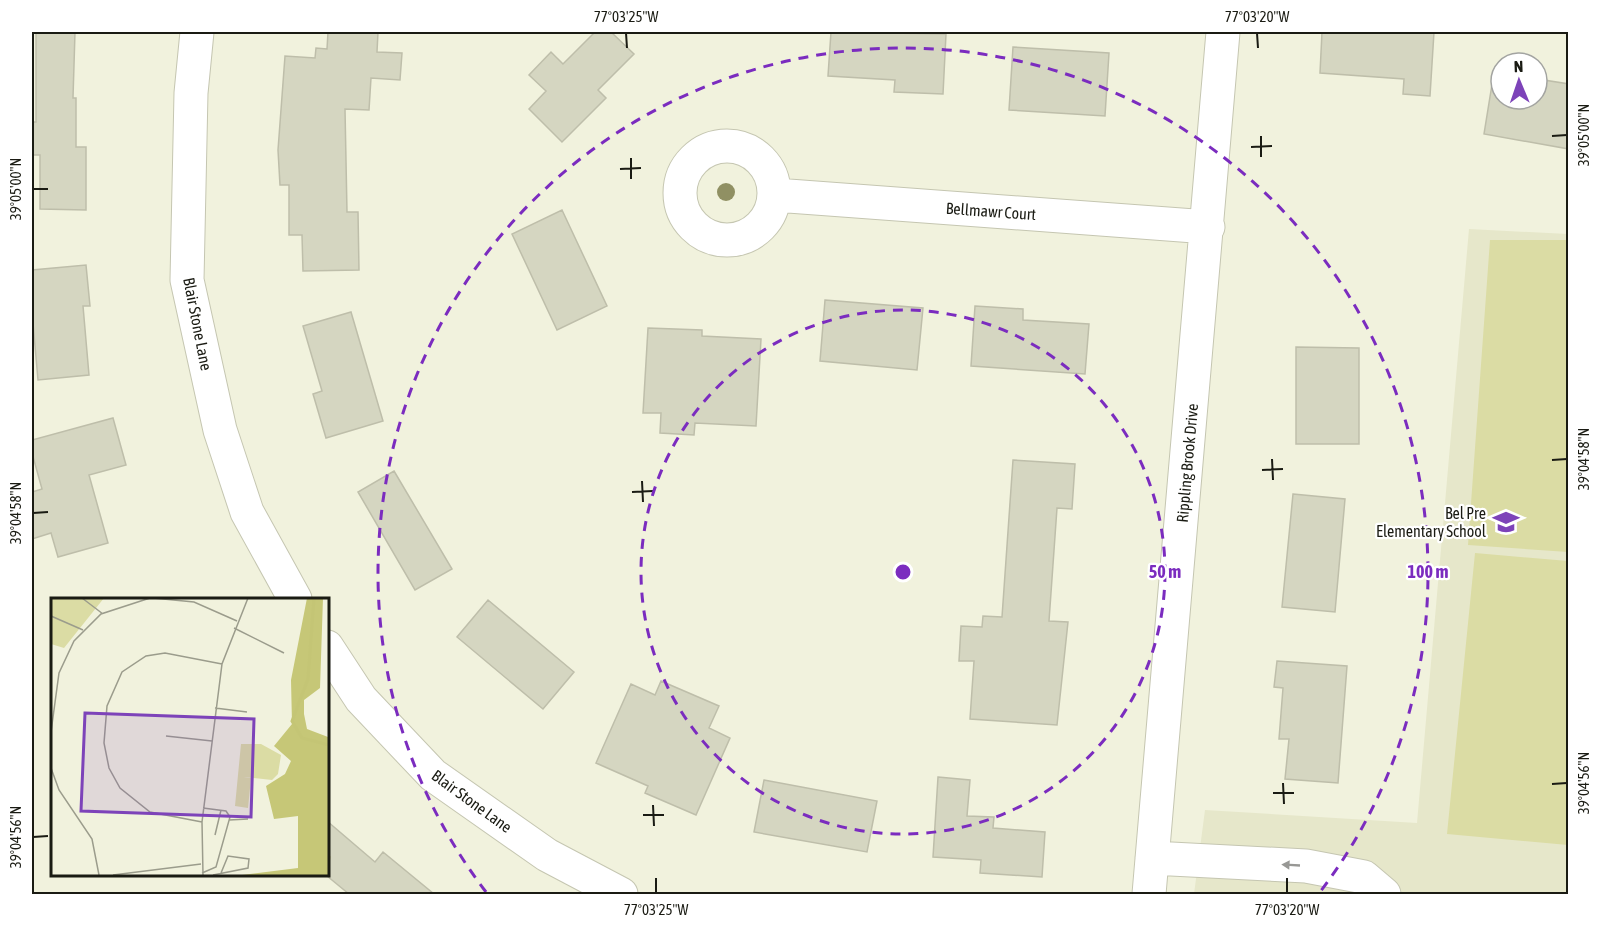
<svg xmlns="http://www.w3.org/2000/svg" width="1600" height="926" font-family="'Asap Condensed',sans-serif">
<style>
.built{fill:#e6e7ca}
.green{fill:#dbdca4}
.building{fill:#d5d6c1;stroke:#bebeaa;stroke-width:1.5}
.lines{fill:none;stroke-linecap:round;stroke-linejoin:round}
.minor-casing{stroke:#c5c6b1;stroke-width:35}
.minor{stroke:#fff;stroke-width:33}
.tree{fill:#909063}
.oneway{fill:#989895}
.ticks{fill:none;stroke:#1a1b13;stroke-width:2}
.ring{fill:none;stroke:#7b2cbf;stroke-width:3;stroke-dasharray:10 8}
.labels{text-anchor:middle;dominant-baseline:central;stroke-width:4.5;stroke-linejoin:round;paint-order:stroke}
.street-label{font-size:16px;fill:#1a1b13;stroke:#fff}
.poi-label{font-size:16px;fill:#1a1b13;stroke:#fff;text-anchor:end}
.inset-river{fill:none;stroke:#c4c575;stroke-width:3}
.inset-road{fill:none;stroke:#9b9c8c;stroke-width:1.5}
.view{fill:#7d43b9;fill-opacity:0.15;stroke:#7d43b9;stroke-width:3}
.inset-edge{fill:none;stroke:#1a1b13;stroke-width:3}
.centre{fill:#7b2cbf;stroke:#fff;stroke-width:3}
.ring-label{font-size:18px;text-anchor:middle;font-weight:bold;fill:#7b2cbf;stroke:#fff;stroke-width:4.5;stroke-linejoin:round;paint-order:stroke}
.neatline{fill:none;stroke:#1a1b13;stroke-width:2}
.ticks-label{font-size:15px;text-anchor:middle;fill:#1a1b13}
</style>
<rect width="100%" height="100%" fill="#f1f2dd"/>
<path class="built" d="M1469,229l99,5v660h-374l11,-84 212,13z"/>
<path class="green" d="M1490,240h78v312l-100,-7z
M1475,553l93,8v284l-121,-11z"/>
<path class="building" d="M36,32h39l-2,66h3v49h10v63l-46,-1v-54h-8v-33h4z
M328,32h50l-1,20 25,1 -2,27 -29,-2 -2,32 -24,-1 2,103h11l1,58 -56,1 -1,-36h-13v-50h-9l-2,-35 7,-94 30,2 1,-10 11,1z
M595,32h16l23,22 -36,36 8,8 -44,44 -33,-33 17,-18 -17,-16 22,-23 12,12z
M831,32l115,2 -3,60 -49,-2 1,-12 -67,-4z
M1322,32h112l-4,64 -27,-2 1,-15 -84,-6z
M1013,47l96,6 -4,63 -96,-6z
M1494,72l7,1v26h36v-20l32,5v65l-85,-15z
M562,210l45,96 -50,24 -45,-96z
M86,265l4,41h-7l6,69 -51,5 -6,-68v-42z
M825,300l98,8 -6,62 -97,-9z
M975,306l48,3v11l66,4 -4,50 -114,-8z
M351,312l32,109 -57,17 -13,-44 9,-3 -19,-65z
M648,328l54,2v6l59,3 -5,87 -61,-3 -1,12 -34,-2 1,-20h-18z
M1296,347l63,1v96h-63z
M113,418l13,47 -37,10 19,68 -50,14 -7,-24 -19,6v-47l10,-3 -10,-36v-13z
M1013,460l62,4 -3,45 -15,-1 -8,113 19,1 -11,103 -87,-6 4,-58h-15l2,-35 21,1 1,-11 19,1z
M394,471l58,98 -37,21 -57,-98z
M1293,494l52,5 -10,113 -53,-5z
M488,600l86,72 -31,37 -86,-72z
M1277,661l70,5 -9,117 -53,-4 4,-40h-10l4,-51 -9,-1z
M661,681l58,25 -10,22 21,10 -34,77 -51,-22 3,-7 -52,-23 35,-79 24,11z
M938,777l32,3 -3,36 27,1 -1,11 52,4 -3,45 -62,-4 1,-13 -48,-3z
M764,780l113,21 -10,51 -113,-20z
M327,821l48,41 8,-10 51,42h-85l-22,-18z"/>
<g class="lines">
<g class="minor-casing">
<path id="minor" d="M197,32l-6,61 -4,187 33,150 27,82 48,87
M680 193a47 47 0 1 1 94 0a47 47 0 1 1-94 0Z
M775,195l433,32
M327,647l34,52 72,76 114,80 74,39
M1152,858l154,8 58,11 20,17
M1149,894l74,-862"/>
</g>
<use href="#minor" class="minor"/>
</g>
<circle class="tree" cx="726" cy="192" r="9"/>
<defs><path id="oneway-solid" d="M-6-.8H1V-3.2L6.5 0L1 3.2V.8H-6Z" transform="scale(1.5)"/></defs>
<use class="oneway" href="#oneway-solid" transform="translate(1291 865) rotate(-177)"/>
<path class="ticks" d="M626,33l1,15M1257,33l1,15M1261,136v21M1552,136l15,-1M1251,147l21,-1M631,158v21M620,169l21,-1M33,189h15M1272,459l1,21M1552,460l15,-1M1262,470l21,-1M642,481l1,21M632,492l21,-1M33,513l15,-1M1283,783l1,21M1552,784l15,-1M1273,793h21M653,805l1,21M643,815h21M33,837l15,-1M656,878v15M1287,878v15"/>
<g class="ring">
<circle cx="903" cy="572" r="262"/>
<path d="M486 892A525 525 0 1 1 1320 892"/>
</g>
<defs>
<g id="school-bare" transform="scale(2.07)"><path d="M0-5L7-2L0 1L-7-2ZM-4 1L0 2.5L4 1V4Q0 6-4 4Z" fill="#7d43b9" stroke="#fff" stroke-width="2.5" paint-order="stroke"/></g>
</defs>
<g fill-rule="evenodd">
<use href="#school-bare" x="1506" y="522"/>
</g>
<g class="labels">
<g class="street-label">
<text transform="translate(991 211) rotate(4)">Bellmawr Court</text>
<text transform="translate(198 324) rotate(79)">Blair Stone Lane</text>
<text transform="translate(1187 463) rotate(-85)">Rippling Brook Drive</text>
<text transform="translate(472 801) rotate(36)">Blair Stone Lane</text>
</g>
<g class="poi-label">
<text x="1486" y="513">Bel Pre<tspan x="1486" dy="18">Elementary School</tspan></text>
</g>
</g>
<g transform="translate(51 598)">
<rect width="278" height="278" fill="#f1f2dd"/>
<path d="M0,0h53l-40,50 -13,-4zM190,146h20l20,11 -3,19 -6,6 -28,-3 7,1 -3,30 -13,-2z" fill="#dbdca4"/>
<path d="M256,0h16l-3,90 -16,12v14l3,15 21,8v138h-86l56,-7v-52l-24,3 -8,-33 19,-12 6,-13 -17,-15 18,-22 -1,-44z" fill="#c6c777"/>
<path class="inset-river" d="M263,0l-6,81 -16,42 10,17 27,7M276,277l2,-19"/>
<path class="inset-road" d="M31,0l21,16M102,0l41,4 43,19M0,18l32,14M183,30l50,25M164,110l32,4M0,134l8,-59 15,-32 27,-27 49,-16M115,138l46,5M0,170l8,22 33,49 7,36M178,222l19,-1M151,224l-52,-10 -30,-24 -11,-20 -5,-25 3,-37 15,-34 24,-16 19,-3 57,11M164,237l6,-25M151,275l14,-6 14,-50 -4,-6 -23,-3M62,277l88,-11M152,277l-1,-53 20,-158 26,-66M162,277l35,-7 1,-9 -21,-3 -7,17"/>
<path class="view" d="M34,115l169,6 -3,98 -170,-6z"/>
<rect width="278" height="278" class="inset-edge"/>
</g>
<circle cx="903" cy="572" r="9" class="centre"/>
<g class="ring-label">
<text x="1165" y="578">50 m</text>
<text x="1428" y="578">100 m</text>
</g>
<rect width="1600" height="926" fill="none" stroke="#ffffff" stroke-width="66"/>
<g transform="translate(1519 81) rotate(358)"><circle r="28" fill="#ffffff" stroke="#a3a4a1" stroke-width="1.5"/>
<path d="M0-4.5L10 22L0 15L-10 22Z" fill="#7d43b9"/>
<text y="-9" font-size="16" font-weight="bold" text-anchor="middle" fill="#1a1b13">N</text>
</g>
<rect x="33" y="33" width="1534" height="860" class="neatline"/>
<g class="ticks-label">
<text x="626" y="22">77°03'25"W</text>
<text x="1257" y="22">77°03'20"W</text>
<text transform="translate(1584 135) rotate(-90)" y="5">39°05'00"N</text>
<text transform="translate(16 189) rotate(-90)" y="5">39°05'00"N</text>
<text transform="translate(1584 459) rotate(-90)" y="5">39°04'58"N</text>
<text transform="translate(16 513) rotate(-90)" y="5">39°04'58"N</text>
<text transform="translate(1584 783) rotate(-90)" y="5">39°04'56"N</text>
<text transform="translate(16 837) rotate(-90)" y="5">39°04'56"N</text>
<text x="656" y="915">77°03'25"W</text>
<text x="1287" y="915">77°03'20"W</text>
</g>
</svg>
